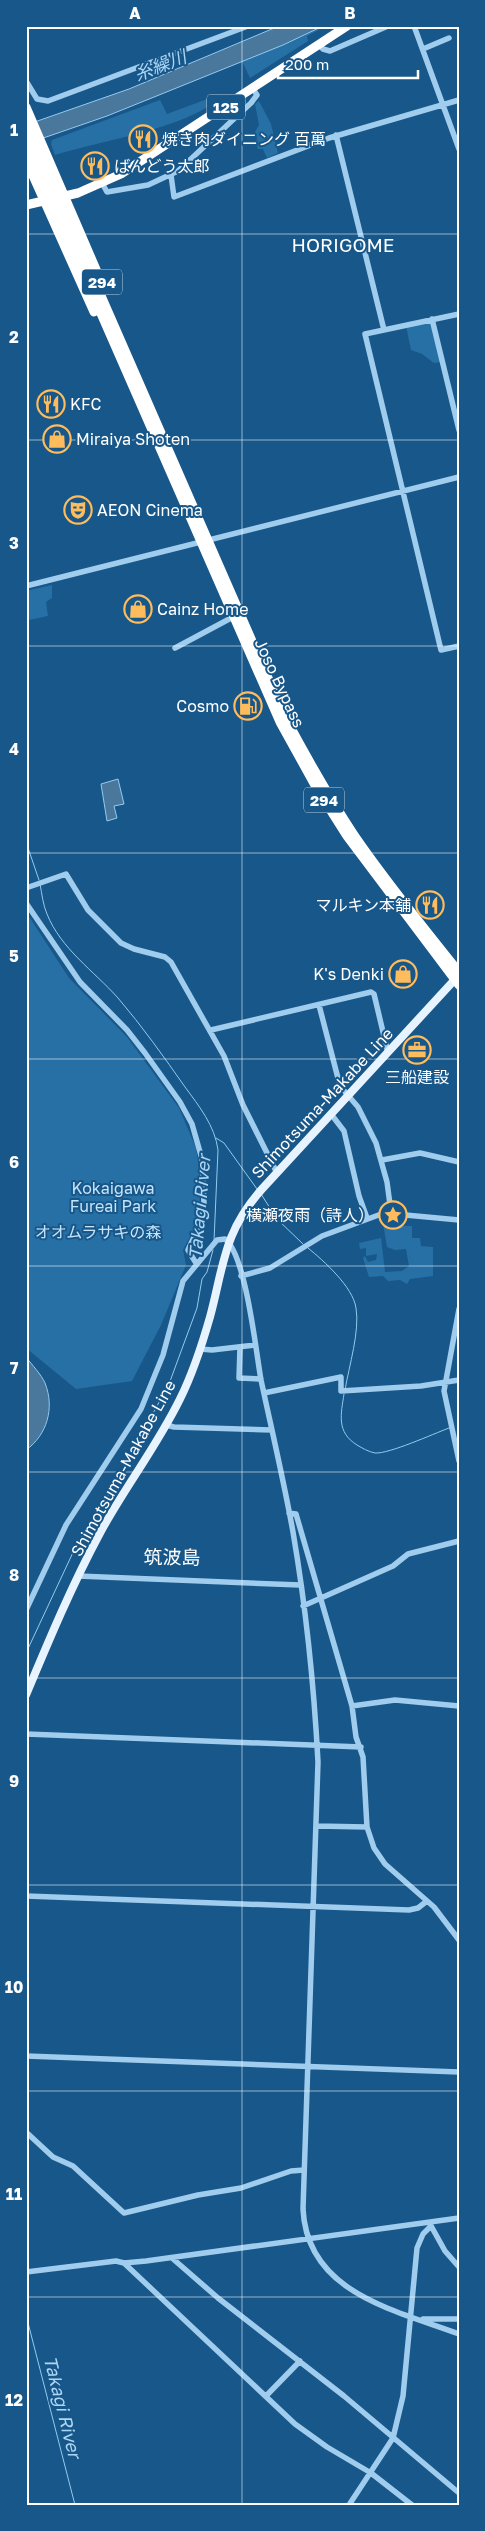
<svg xmlns="http://www.w3.org/2000/svg" width="485" height="2531" font-family="'Golos Text','Noto Sans JP',sans-serif">
<style>
.green{fill:#2770a6}
.water{fill:#4a789d;stroke:#93caf0}
.lines{fill:none;stroke-linecap:round;stroke-linejoin:round}
.stream{stroke:#93caf0;stroke-width:1}
.minor{stroke:#a0cdee;stroke-width:5.5}
.major{stroke:#e7f3ff;stroke-width:8}
.highway{stroke:#fff;stroke-width:9}
.highway-bridge{stroke:#fff;stroke-width:9}
.grid{fill:none;stroke:#fff;stroke-width:1;stroke-opacity:0.55}
.labels{text-anchor:middle;dominant-baseline:central;stroke-width:4;stroke-linejoin:round;paint-order:stroke}
.shield{fill:#185789;stroke:#bacddc;stroke-width:1}
.shield-label{font-size:15px;font-weight:bold;fill:#fff}
.poi-label{font-size:16px;fill:#fff;stroke:#185789;text-anchor:start}
.street-label{font-size:16px;fill:#fff;stroke:#185789}
.park-label{font-size:16px;fill:#c6e4fa;stroke:#185789}
.water-label{font-size:18px;font-style:italic;fill:#acd6f5;stroke:#185789}
.quarter-label{font-size:19px;fill:#fff;stroke:#185789}
.neatline{fill:none;stroke:#fff;stroke-width:2}
.grid-label{font-size:16px;text-anchor:middle;font-weight:bold;fill:#fff}
</style>
<rect width="100%" height="100%" fill="#185789"/>
<path class="green" d="M319,26h7l-19,10 1,5 -58,37 -8,-17z
M210,98l-1,8c-42,26 -106,34 -154,49l-4,-11 1,-4 108,-40 7,14z
M259,101l12,23 7,29 -11,5 -4,-9h-5l-3,-7 2,-3 -2,-7 4,-7 -4,-21z
M432,323l9,39 -7,1 -12,-9 -11,-4 -5,-24z
M52,585v13l-6,4 2,14 -19,4 -1,11h-2v-40z
M26,912l43,66 58,59 52,71 17,40 3,19 1,42 -2,12 -15,29 3,15 -25,60 -29,56 -56,8 -50,-41z
M385,1215h6l1,5 5,6h15v12h8l1,8 12,1v29l-23,3 -3,5 -7,-4 -12,1 -5,-5 -14,1 -6,-19 2,-2 3,6 8,-2 1,-6 -11,2v-8l-6,1 -1,-6 22,-5 4,34 17,-1 7,-5 -3,-17 -11,1 -8,-3 -4,-24 4,-1 1,-6z"/>
<path class="water" d="M279,26h44l-40,19 -176,71 -81,28v-19l103,-36z
M118,779l6,25 -10,2 3,12 -10,3 -6,-37z
M26,1357c6,8 15,17 19,26 10,25 2,52 -19,67z"/>
<g class="lines">
<path class="stream" d="M26,842l13,38
M40,884c2,10 3,21 7,30 14,35 47,57 71,84 24,28 46,59 67,89 14,19 30,39 33,63l-4,91
M216,1138l8,5 33,46
M261,1194l16,25 26,25
M308,1248c16,13 45,39 48,60 4,23 -7,58 -11,82
M344,1394c-3,20 -8,38 13,51 5,3 12,7 18,8 14,1 58,-19 74,-25
M26,1653l50,-107 33,-52 60,-110 28,-76 5,-29 5,-7 6,-22
M26,2315l49,190"/>
<path class="minor" d="M414,26l45,123
M319,45l4,4 7,2 58,-25
M423,49l26,-11
M26,81l11,18 11,2 200,-75
M336,135l48,195
M171,175l3,22 155,-59 130,-38
M102,183l5,9 41,-7 30,-14 73,-68 6,-8 -4,-6
M459,314l-94,20 76,316 18,-4
M432,319l27,111
M26,586l433,-109
M175,648l58,-31
M26,888l40,-14 22,36 33,33 13,6 31,8 6,5 53,94 19,49 34,68
M26,903l54,79 47,48 18,23 35,49 12,22 10,35 2,45 -3,18 -13,28 8,13
M319,1005l21,81 18,21 18,36 11,39 4,30
M211,1030l160,-38 3,2 14,59
M331,1114l13,17 15,65 8,22
M382,1160l38,-7 39,9
M241,1276l29,-8 52,-32 62,-23 75,7
M459,1309l-15,82 15,70
M240,1347l-1,31 22,1
M200,1349l12,1 43,-5
M264,1393l77,-16v14l80,-5 38,-6
M166,1425l8,2 98,3
M289,1513l7,1 56,192 4,31 7,20 4,70 7,21 11,16 49,43 25,33
M78,1576l222,9
M303,1606l90,-40 15,-12 51,-13
M26,1610l40,-85 75,-116 22,-54 20,-74 34,-41 8,-1c21,16 31,113 36,141 11,51 23,102 32,152 13,76 21,154 25,230l-15,447c4,84 92,101 156,125
M352,1706l43,-6 64,6
M26,1734l335,13
M316,1826l51,1
M26,1896l383,14 9,-2 9,-7
M26,2056l433,16
M26,2132l27,25 20,9 51,47 74,-18 43,-7 50,-17 13,-1
M430,2224l15,27 14,16
M172,2258l46,40 126,98 115,97
M124,2263l171,161 32,23 44,26 41,32
M26,2272l90,-11 8,2 22,-2 313,-43
M423,2319h36
M266,2396l34,-35
M349,2505l44,-67 10,-42 14,-148 6,-14 7,-7"/>
<path class="major" d="M26,1695c23,-55 46,-110 74,-162 25,-46 57,-87 80,-134 13,-26 22,-54 30,-82 14,-52 13,-84 52,-128l197,-214"/>
<path class="highway" d="M26,107l78,181
M26,126l26,58
M26,141l19,45
M26,160l68,152
M26,205l52,-12 43,-19 226,-148
M64,211l222,508c21,39 43,78 68,116 32,47 69,92 105,137
M57,213l223,509 36,65 31,49 112,149"/>
<path class="highway-bridge" d="M52,184l12,27
M45,186l12,27"/>
</g>
<path class="grid" d="M242,26v2479M26,234h433M26,440h433M26,646h433M26,853h433M26,1059h433M26,1266h433M26,1472h433M26,1678h433M26,1885h433M26,2091h433M26,2297h433"/>
<defs>
<g id="restaurant-ring" transform="scale(1.4375)"><circle r="9.5" fill="#185789" stroke="#ffbc5d" stroke-width="1.5"/><path d="M-5-6h1v4h1v-4h1v4h1v-4h1v5L-1.5 .5V6h-2V.5L-5-1ZM5-6V6H3V1.5H1.5Q1.5-4 5-6Z" fill="#ffbc5d"/></g>
<g id="shop-ring" transform="scale(1.4375)"><circle r="9.5" fill="#185789" stroke="#ffbc5d" stroke-width="1.5"/><path d="M-5-2.5h2.3a2.7 3.5 0 0 1 5.4 0H5L5.5 6h-11ZM-1.5-2.5h3a1.5 2.3 0 0 0-3 0Z" fill="#ffbc5d"/></g>
<g id="theatre-ring" transform="scale(1.4375)"><circle r="9.5" fill="#185789" stroke="#ffbc5d" stroke-width="1.5"/><path d="M-5-5.5Q0-4 5-5.5V0Q5 5 0 6Q-5 5-5 0ZM-3.3-2.5H-1v1.5H-3.3ZM1-2.5H3.3v1.5H1ZM-2.8 1Q0 5.5 2.8 1Z" fill="#ffbc5d"/></g>
<g id="fuel-ring" transform="scale(1.4375)"><circle r="9.5" fill="#185789" stroke="#ffbc5d" stroke-width="1.5"/><path d="M-5.5-6h7V0h2V4h1.3V-2.5L3-4.5l.8-.8L6-3V5H2.5V1h-1V6h-7ZM-4.2-4.7v3.2H.2V-4.7Z" fill="#ffbc5d"/></g>
<g id="office-ring" transform="scale(1.4375)"><circle r="9.5" fill="#185789" stroke="#ffbc5d" stroke-width="1.5"/><path d="M-6-3h4V-5.5h4V-3h4V5H-6ZM-1-4.5V-3h2v-1.5ZM-6 0V1H6V0Z" fill="#ffbc5d"/></g>
<g id="sight-ring" transform="scale(1.4375)"><circle r="9.5" fill="#185789" stroke="#ffbc5d" stroke-width="1.5"/><path d="M0-6L1.8-2.2L6-1.7L2.9 1.2L3.7 5.4L0 3.3L-3.7 5.4L-2.9 1.2L-6-1.7L-1.8-2.2Z" fill="#ffbc5d"/></g>
</defs>
<g fill-rule="evenodd">
<use href="#restaurant-ring" x="143" y="139"/>
<use href="#restaurant-ring" x="95" y="166"/>
<use href="#restaurant-ring" x="51" y="404"/>
<use href="#shop-ring" x="57" y="439"/>
<use href="#theatre-ring" x="78" y="510"/>
<use href="#shop-ring" x="138" y="609"/>
<use href="#fuel-ring" x="248" y="706"/>
<use href="#restaurant-ring" x="430" y="905"/>
<use href="#shop-ring" x="403" y="974"/>
<use href="#office-ring" x="417" y="1050"/>
<use href="#sight-ring" x="393" y="1215"/>
</g>
<g class="labels">
<g class="shield">
<rect x="207" y="94.5" width="38" height="25" rx="4"/>
<rect x="82" y="269.5" width="40" height="25" rx="4"/>
<rect x="304" y="787.5" width="40" height="25" rx="4"/>
</g>
<g class="shield-label">
<text x="226" y="107">125</text>
<text x="102" y="282">294</text>
<text x="324" y="800">294</text>
</g>
<g class="poi-label">
<text x="162" y="139">焼き肉ダイニング 百萬</text>
<text x="114" y="166">ばんどう太郎</text>
<text x="70" y="404">KFC</text>
<text x="76" y="439">Miraiya Shoten</text>
<text x="97" y="510">AEON Cinema</text>
<text x="157" y="609">Cainz Home</text>
<text x="229" y="706" text-anchor="end">Cosmo</text>
<text x="411" y="905" text-anchor="end">マルキン本舗</text>
<text x="384" y="974" text-anchor="end">K's Denki</text>
<text x="417" y="1077" text-anchor="middle">三船建設</text>
<text x="374" y="1215" text-anchor="end">横瀬夜雨（詩人）</text>
</g>
<g class="street-label">
<text transform="translate(280 683) rotate(65)">Joso Bypass</text>
<text transform="translate(322 1103) rotate(-47)">Shimotsuma-Makabe Line</text>
<text transform="translate(123 1468) rotate(-61)">Shimotsuma-Makabe Line</text>
</g>
<g class="park-label">
<text x="113" y="1188">Kokaigawa<tspan x="113" dy="18">Fureai Park</tspan></text>
<text x="98" y="1232">オオムラサキの森</text>
</g>
<g class="water-label">
<text transform="translate(160 65) rotate(-21)">糸繰川</text>
<text transform="translate(199 1207) rotate(-85)">Takagi River</text>
<text transform="translate(63 2407) rotate(76)">Takagi River</text>
</g>
<g class="quarter-label">
<text x="343" y="244">HORIGOME</text>
<text x="172" y="1556">筑波島</text>
</g>
</g>
<rect width="485" height="2531" fill="none" stroke="#185789" stroke-width="55"/>
<path d="M278 70v8h140v-8" fill="none" stroke="#ffffff" stroke-width="2.5"/>
<text x="285" y="70" font-size="15" fill="#ffffff" stroke="#185789" stroke-width="4" paint-order="stroke">200 m</text>
<rect x="28" y="28" width="430" height="2476" class="neatline"/>
<g class="grid-label">
<text x="135" y="19">A</text>
<text x="350" y="19">B</text>
<text x="14" y="136">1</text>
<text x="14" y="343">2</text>
<text x="14" y="549">3</text>
<text x="14" y="755">4</text>
<text x="14" y="962">5</text>
<text x="14" y="1168">6</text>
<text x="14" y="1374">7</text>
<text x="14" y="1581">8</text>
<text x="14" y="1787">9</text>
<text x="14" y="1993">10</text>
<text x="14" y="2200">11</text>
<text x="14" y="2406">12</text>
</g>
</svg>
